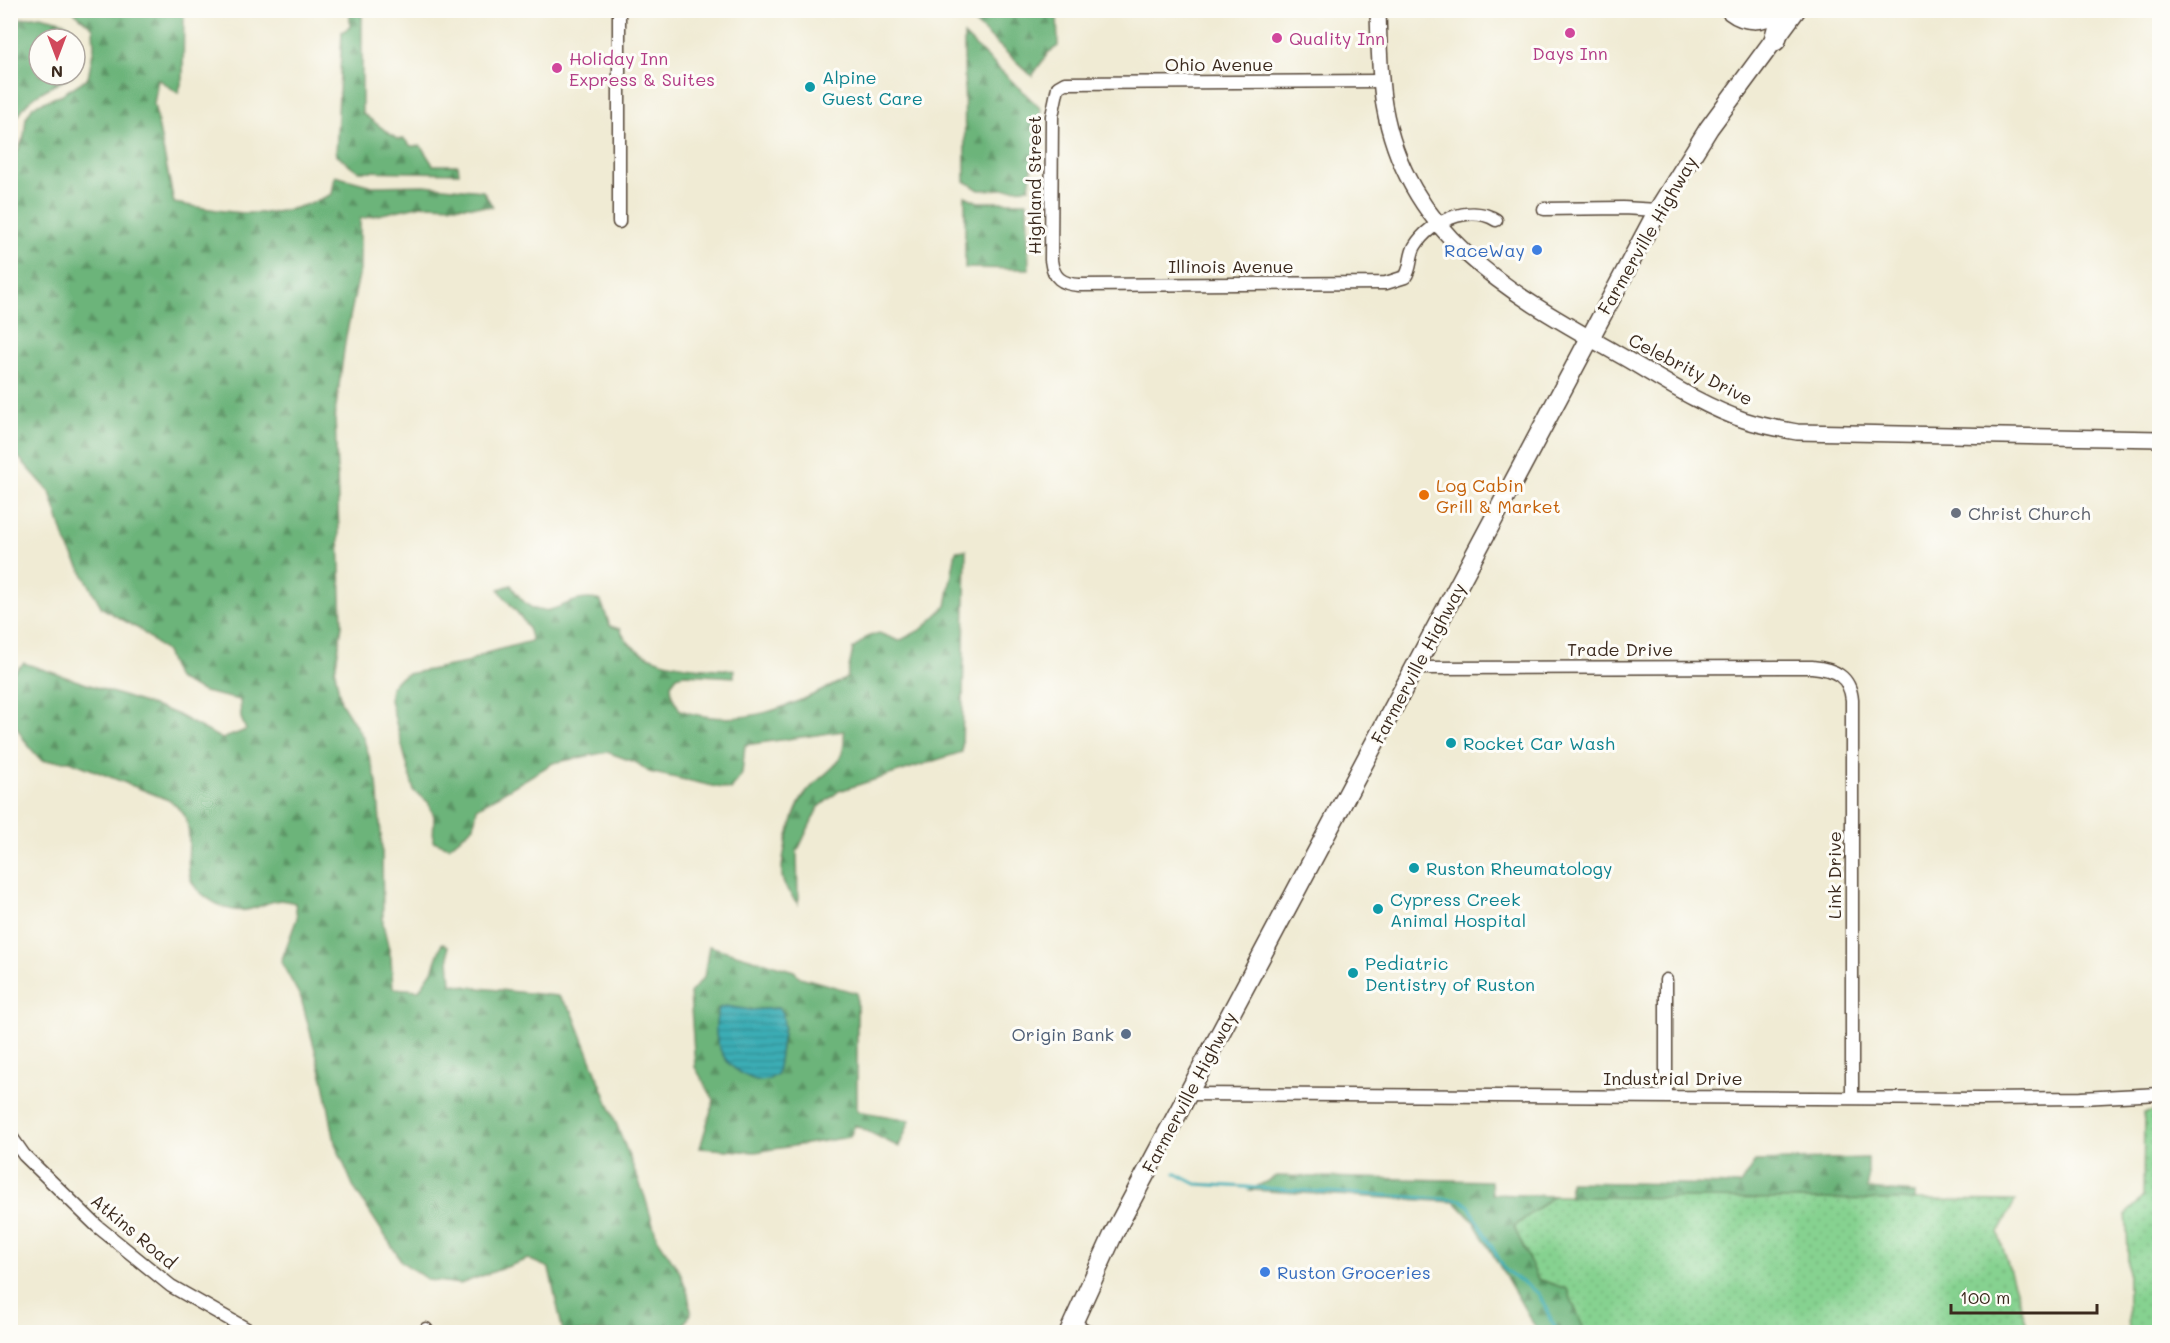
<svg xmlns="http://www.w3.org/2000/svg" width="2170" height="1343" font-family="Mali,sans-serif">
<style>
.grass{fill:url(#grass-dots);stroke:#607e57;stroke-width:1.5}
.forest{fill:url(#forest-firs);stroke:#546f4c;stroke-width:1.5;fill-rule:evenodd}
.water{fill:url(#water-rules);stroke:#3b6c6a;stroke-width:1.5}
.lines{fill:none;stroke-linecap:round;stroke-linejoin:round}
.stream{stroke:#3badb5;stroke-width:3}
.minor-casing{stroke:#564739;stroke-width:15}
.tertiary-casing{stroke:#564739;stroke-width:18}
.primary-casing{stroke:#564739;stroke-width:21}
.motorway-casing{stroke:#564739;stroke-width:24}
.minor{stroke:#fff;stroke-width:12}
.tertiary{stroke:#fff;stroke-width:15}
.primary{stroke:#fff;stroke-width:18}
.motorway{stroke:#fff;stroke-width:21}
.hotel-dot{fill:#d1479c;stroke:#fdfcf7;stroke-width:2}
.culture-dot{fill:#0f9aa8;stroke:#fdfcf7;stroke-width:2}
.shop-dot{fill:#3f7fe0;stroke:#fdfcf7;stroke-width:2}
.food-dot{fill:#e8710a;stroke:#fdfcf7;stroke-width:2}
.worship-dot{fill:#6b7280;stroke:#fdfcf7;stroke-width:2}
.service-dot{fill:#5c6f8a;stroke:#fdfcf7;stroke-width:2}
.labels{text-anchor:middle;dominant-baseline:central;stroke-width:6;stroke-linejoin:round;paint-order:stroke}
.hotel-label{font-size:18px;fill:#b23c85;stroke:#fdfcf7;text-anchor:start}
.street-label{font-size:18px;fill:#3b2a1e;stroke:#fdfcf7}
.culture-label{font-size:18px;fill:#0d838f;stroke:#fdfcf7;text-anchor:start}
.shop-label{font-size:18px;fill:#366cbe;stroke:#fdfcf7;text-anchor:end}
.food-label{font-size:18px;fill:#c56008;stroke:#fdfcf7;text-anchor:start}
.worship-label{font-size:18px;fill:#5b616d;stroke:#fdfcf7;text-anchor:start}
.service-label{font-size:18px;fill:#4e5e75;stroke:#fdfcf7;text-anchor:end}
</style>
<defs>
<pattern id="grass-dots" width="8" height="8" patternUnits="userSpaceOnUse" patternTransform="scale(1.5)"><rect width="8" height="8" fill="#86d290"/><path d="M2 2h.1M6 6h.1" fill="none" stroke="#75b47c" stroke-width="1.8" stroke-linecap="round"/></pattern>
<pattern id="forest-firs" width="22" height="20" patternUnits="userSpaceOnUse" patternTransform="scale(1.5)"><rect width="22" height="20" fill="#6cb47a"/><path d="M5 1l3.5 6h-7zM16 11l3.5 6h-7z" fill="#5a9363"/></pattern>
<pattern id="water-rules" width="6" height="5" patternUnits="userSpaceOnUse" patternTransform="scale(1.5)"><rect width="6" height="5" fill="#3badb5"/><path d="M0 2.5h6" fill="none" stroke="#338d93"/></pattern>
</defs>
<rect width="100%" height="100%" fill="#fdfcf7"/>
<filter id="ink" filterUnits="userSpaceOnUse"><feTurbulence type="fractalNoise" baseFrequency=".0167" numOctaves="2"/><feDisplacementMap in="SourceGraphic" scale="12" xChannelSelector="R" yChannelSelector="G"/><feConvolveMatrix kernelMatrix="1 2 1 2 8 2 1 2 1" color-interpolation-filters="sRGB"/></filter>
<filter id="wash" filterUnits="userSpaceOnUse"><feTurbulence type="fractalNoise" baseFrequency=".008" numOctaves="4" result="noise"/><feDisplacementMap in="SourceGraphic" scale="24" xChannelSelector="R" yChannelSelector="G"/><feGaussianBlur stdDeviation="1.35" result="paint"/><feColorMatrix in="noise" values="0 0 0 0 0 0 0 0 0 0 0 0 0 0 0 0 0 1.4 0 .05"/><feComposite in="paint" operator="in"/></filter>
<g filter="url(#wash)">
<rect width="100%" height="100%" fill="#f0ebd4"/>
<path class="grass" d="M2159,1111v221h-30c-3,-40 1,-78 -3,-118l17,-16 1,-85z
M1553,1196l462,5 -17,32 31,99h-444l-18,-43 -29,-10 -24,-52z"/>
<path class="forest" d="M73,11h111l-1,68 -5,14 -20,-14 -4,25 20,99c61,10 100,20 158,-9l3,-18 37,10 52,-1 59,6 10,16 -71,-2 -62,14v51l-14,66 -11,78 7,211 -7,47 6,30 22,35 14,45 5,67 1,75 8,34 2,30 26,2 13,-19 10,-28 6,3 3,37 18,4 89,9 14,15 73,186 12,41 23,34 8,22 3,18 -10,20h-118l-14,-64 -21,-9 -68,25 -32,-4 -26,-18 -48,-74 -19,-45 -11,-60 -23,-85 -20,-36 16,-44 -2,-15c-21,-7 -25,1 -44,6 -18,5 -36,-4 -50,-16 -24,-18 -4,-54 -17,-78 -3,-5 -9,-10 -13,-14l-101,-40h-28c-31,-32 -31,-44 -32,-86l14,-12 150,50 48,26 24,-9 -5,-12 -1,-18 -36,-8 -27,-13 -11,-27 -27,-23 -37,-21 -36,-65 -16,-51 -39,-43v-63l8,-8 -9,-19v-189l14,-34 2,-18 7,-12 28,-11 27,-17 6,-31 -1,-19z
M350,11h12v102l35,26h7l7,7h10l12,19h25l1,8 -101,-2 -22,-16 6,-123 8,-5z
M962,11h95l1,35 -10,7 -16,23z
M40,16c7,2 16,3 23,6 19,8 25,37 12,52v-35h-36v36h35c-20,11 -45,19 -55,40h-8v-95z
M964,35l77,74 -12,79 -50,2 -14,-9z
M965,196l13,6h49l2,67 -64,-1z
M966,550l-4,202 -123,39 -21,17 -21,44 1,52c-5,-7 -13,-15 -15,-23 -5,-16 10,-70 20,-84 20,-29 44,-26 41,-66l-99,14 -3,29 -11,16 -82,-18 -12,-9 -30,-11 -54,11 -76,45 -3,18 -25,21 -16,-6 1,-25 -6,-14 -14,-11 -24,-91 1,-13 7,-8 9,-5 59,-11 20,-10 45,-12c0,-20 -23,-35 -32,-52l12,-4c33,54 51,4 90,16l9,25 10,3c14,38 81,39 114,41v7l-50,-3 -7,2 -6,8 1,12 8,14c59,21 114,-4 167,-32l6,-29 14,-12 12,-4 20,8 23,-12 24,-23 10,-55z
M709,946l85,25 6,6 57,16v118l53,9 -11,27 -44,-22 -5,12 -95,15 -55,-4 14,-48 -19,-33 -5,-74 14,-16zM726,1007l24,3 28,-2 6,18 -7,48 -61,-39 3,-27z
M1868,1158v31l47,4v7l-345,-3v-15l170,3 15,-24z
M1277,1176l214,5 1,13 61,2 -39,31 24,52 29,10 18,43h-47l-64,-110 -19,-20 -205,-12z"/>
<path class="water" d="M726,1006l24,4 28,-2 5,5 1,13 -7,48c-10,9 -19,8 -31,2 -26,-13 -36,-40 -27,-68z"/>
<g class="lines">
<path class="stream" d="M1175,1173l21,11 265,16 8,6 36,64 34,24 18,38"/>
</g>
</g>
<g filter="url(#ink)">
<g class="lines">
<g class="minor-casing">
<path id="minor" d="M619,10v212
M1381,81l-316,2 -7,4 -6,29 -1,144c2,18 11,24 28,25l307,-2 19,-6c7,-9 4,-21 10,-31 15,-25 55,-42 81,-26
M1544,209l79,-1 35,2
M1416,668l396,-1c22,2 38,9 40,33v397
M1187,1094l794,5 100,-1 79,-4
M1666,1095v-115
M10,1135l14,20 73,71 74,60 81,46
M1073,1323l16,9
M426,1329l2,3"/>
</g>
<g class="tertiary-casing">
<path id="tertiary" d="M1378,10c1,32 1,64 6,95 23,132 126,188 232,248 41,23 83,52 128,67 18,6 36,9 53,12l363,7"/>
</g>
<g class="primary-casing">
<path id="primary" d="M1069,1332l44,-97 545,-1025 51,-82 87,-118"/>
</g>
<g class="motorway-casing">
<path id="motorway" d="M1732,10c13,10 30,11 44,0
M1775,40l8,-30"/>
</g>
<use href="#minor" class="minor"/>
<use href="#tertiary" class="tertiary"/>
<use href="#primary" class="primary"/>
<use href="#motorway" class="motorway"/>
</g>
</g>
<g class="hotel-dot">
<circle cx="1570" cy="33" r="6"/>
<circle cx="1277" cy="38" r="6"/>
<circle cx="557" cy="68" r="6"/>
</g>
<g class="culture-dot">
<circle cx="810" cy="87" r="6"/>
<circle cx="1451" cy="743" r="6"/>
<circle cx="1414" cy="868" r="6"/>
<circle cx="1378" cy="909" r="6"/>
<circle cx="1353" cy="973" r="6"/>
</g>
<g class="shop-dot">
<circle cx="1537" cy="250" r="6"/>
<circle cx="1265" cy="1272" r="6"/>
</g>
<circle class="food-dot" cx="1424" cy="495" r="6"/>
<circle class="worship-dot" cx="1956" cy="513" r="6"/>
<circle class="service-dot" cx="1126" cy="1034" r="6"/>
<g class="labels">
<g class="hotel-label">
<text x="1289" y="38">Quality Inn</text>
<text x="1570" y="53" text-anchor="middle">Days Inn</text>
<text x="569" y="58">Holiday Inn<tspan x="569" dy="21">Express &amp; Suites</tspan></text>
</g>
<g class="street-label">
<text x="1219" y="64">Ohio Avenue</text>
<text transform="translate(1034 185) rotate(-90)">Highland Street</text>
<text transform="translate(1647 235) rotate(-60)">Farmerville Highway</text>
<text x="1231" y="266">Illinois Avenue</text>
<text transform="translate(1691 369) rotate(27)">Celebrity Drive</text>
<text x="1620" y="649">Trade Drive</text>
<text transform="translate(1418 663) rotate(-62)">Farmerville Highway</text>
<text transform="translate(1834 875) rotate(-90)">Link Drive</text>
<text x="1673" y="1078">Industrial Drive</text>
<text transform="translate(1189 1092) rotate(-62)">Farmerville Highway</text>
<text transform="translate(134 1231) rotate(40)">Atkins Road</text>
</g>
<g class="culture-label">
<text x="822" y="77">Alpine<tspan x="822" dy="21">Guest Care</tspan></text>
<text x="1463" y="743">Rocket Car Wash</text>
<text x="1426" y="868">Ruston Rheumatology</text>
<text x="1390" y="899">Cypress Creek<tspan x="1390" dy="21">Animal Hospital</tspan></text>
<text x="1365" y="963">Pediatric<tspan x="1365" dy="21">Dentistry of Ruston</tspan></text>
</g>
<g class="shop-label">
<text x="1525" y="250">RaceWay</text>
<text x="1277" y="1272" text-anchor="start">Ruston Groceries</text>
</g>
<g class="food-label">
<text x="1436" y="485">Log Cabin<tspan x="1436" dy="21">Grill &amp; Market</tspan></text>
</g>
<g class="worship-label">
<text x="1968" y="513">Christ Church</text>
</g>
<g class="service-label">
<text x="1114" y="1034">Origin Bank</text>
</g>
</g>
<rect width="2170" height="1343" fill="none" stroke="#fdfcf7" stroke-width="36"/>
<g transform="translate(57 57) rotate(180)"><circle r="28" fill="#fdfcf7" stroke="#afa8a0" stroke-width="1.5"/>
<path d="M0-4.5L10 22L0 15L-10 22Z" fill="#d1495b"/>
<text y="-9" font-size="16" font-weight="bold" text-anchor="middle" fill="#3b2a1e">N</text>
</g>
<path d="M1951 1304v9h146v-9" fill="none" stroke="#3b2a1e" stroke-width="3"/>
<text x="1960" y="1304" font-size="18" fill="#3b2a1e" stroke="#fdfcf7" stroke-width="4.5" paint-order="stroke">100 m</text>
</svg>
